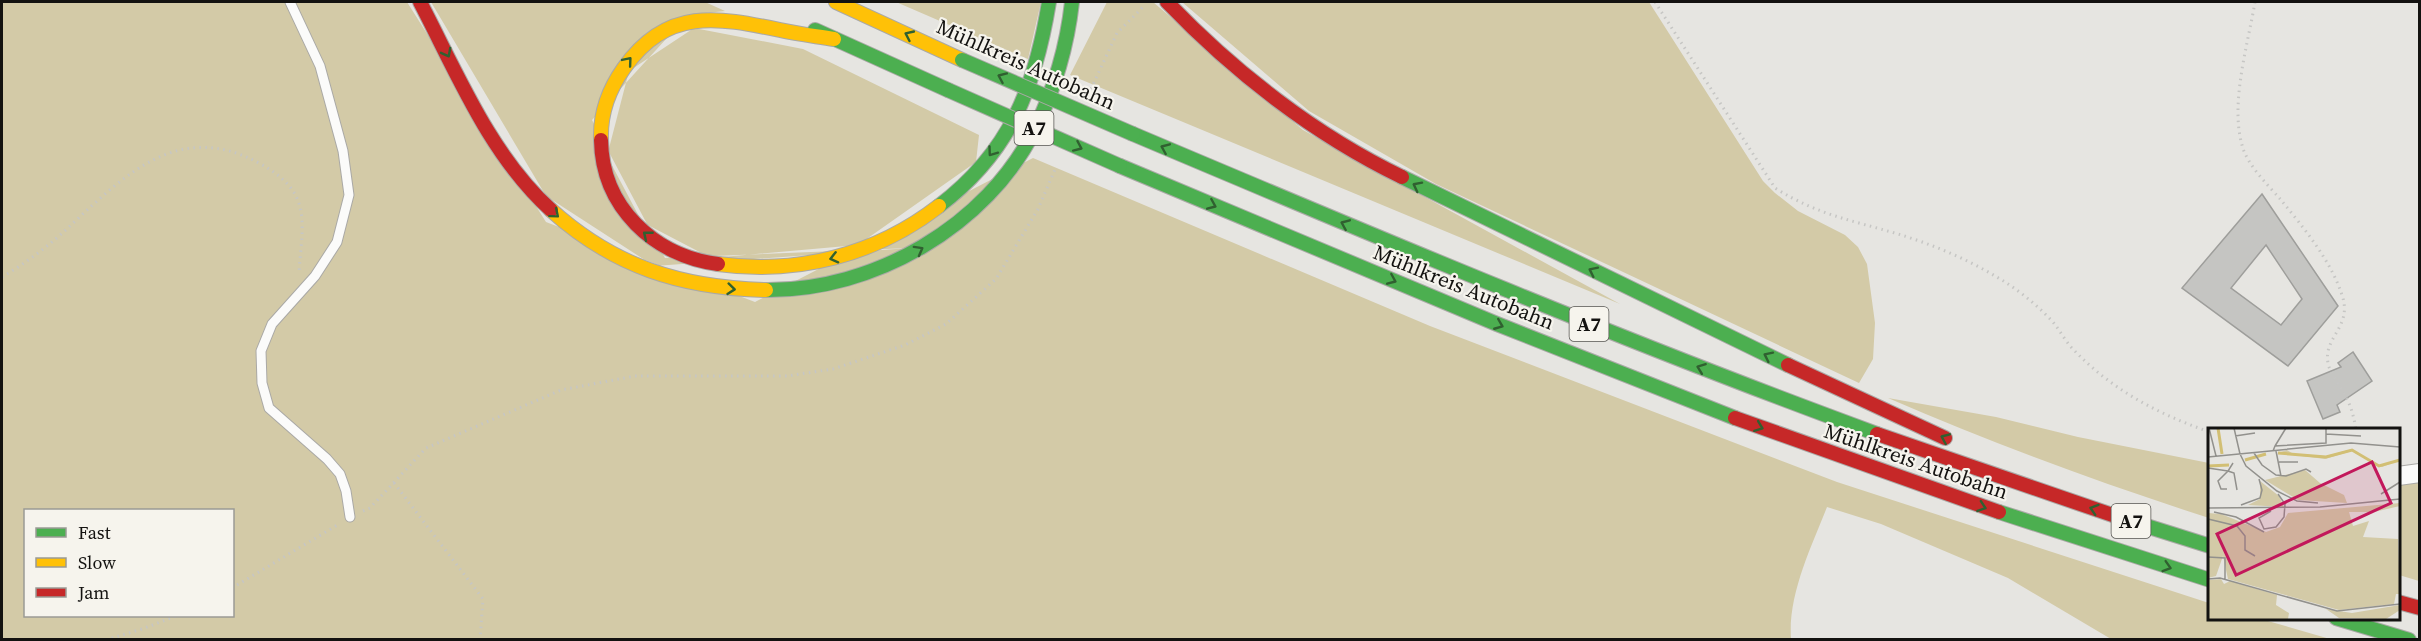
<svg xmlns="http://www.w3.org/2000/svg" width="2421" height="641" font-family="'Source Serif 4',serif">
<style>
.green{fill:#d3caa7;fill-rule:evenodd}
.building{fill:#c5c5c2;stroke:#9e9e9b;stroke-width:1.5;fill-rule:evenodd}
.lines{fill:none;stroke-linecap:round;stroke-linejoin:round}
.lane-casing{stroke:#aaa9a6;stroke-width:11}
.street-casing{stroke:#aaa9a6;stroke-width:20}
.fast-casing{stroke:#aaa9a6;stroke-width:16}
.slow-casing{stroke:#aaa9a6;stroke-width:16}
.jam-casing{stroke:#aaa9a6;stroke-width:16}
.path{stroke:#c6c6c4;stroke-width:3;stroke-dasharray:1.5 4.5;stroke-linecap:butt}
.lane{stroke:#fbfbfa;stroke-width:9}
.street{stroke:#fbfbfa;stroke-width:18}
.fast{stroke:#4caf50;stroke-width:14}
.slow{stroke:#ffc107;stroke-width:14}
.jam{stroke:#c62828;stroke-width:14}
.fast-bridge-casing{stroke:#aaa9a6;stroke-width:16;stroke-linecap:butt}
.fast-bridge{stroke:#4caf50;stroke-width:14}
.oneway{stroke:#306030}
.labels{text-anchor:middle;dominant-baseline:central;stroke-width:4.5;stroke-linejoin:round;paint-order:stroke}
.shield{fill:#f6f4ed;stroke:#575652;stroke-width:1.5}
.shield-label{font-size:20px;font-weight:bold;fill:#131210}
.street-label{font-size:21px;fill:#131210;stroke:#f6f4ed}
.inset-river{fill:none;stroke:#d2bf74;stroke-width:3}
.inset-road{fill:none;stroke:#92918d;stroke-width:1.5}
.view{fill:#c2185b;fill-opacity:0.15;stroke:#c2185b;stroke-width:3}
.inset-edge{fill:none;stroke:#131210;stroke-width:3}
</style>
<rect width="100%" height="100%" fill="#e6e5e1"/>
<path class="green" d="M2,2h405l139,220 209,80 278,-144 397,168 407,156 372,121 1,15 51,1 69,20h-219l-103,-61 -127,-54 -54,-17c-16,41 -39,87 -36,132h-1789zM26,510h206v106h-206z
M431,2h274l20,9 -37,4 -96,105 73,138 245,-10 -256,18 -108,-70z
M896,2h145l-13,57z
M1107,2h46l150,128 317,174 -550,-229z
M1182,2h467l114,179 12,12 23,18 47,24 13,12 9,17 8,59 -2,36 -14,24 -423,-199 -127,-73z
M694,28l109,21 176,86 -3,27 -118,83 -147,13 -69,-36 -35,-66 22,-85z
M1888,398l108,19 82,20 131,26v55c-109,-35 -215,-74 -321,-120z
M2419,478v103l-20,-6 -1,-94z"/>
<path class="building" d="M2262,194l76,112 -50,60 -106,-78zM2266,245l36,54 -21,26 -50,-37z
M2353,352l19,29 -35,24 3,7 -17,7 -16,-38 34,-14 -3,-4z"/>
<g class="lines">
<g class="lane-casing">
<path id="lane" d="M290,2l30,64 23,85 6,44 -12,47 -22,34 -43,48 -11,27 1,32 7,25 58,51 13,15 6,17 4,26"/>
</g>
<g class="street-casing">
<path id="street" d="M2398,476l22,-3"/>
</g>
<g class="fast-casing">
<path id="fast" d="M815,30l133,60
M1133,134c246,104 493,208 744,300
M1120,166l377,158 238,94
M1402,177l386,188
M939,206c71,-54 96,-118 110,-204
M766,290c108,1 221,-64 269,-161 20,-41 32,-82 37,-127
M1999,512l211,68
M2124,519l86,27
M2336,618l73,22"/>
</g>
<g class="slow-casing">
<path id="slow" d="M836,2l126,58
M601,140c-1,-26 8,-51 23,-72 43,-61 93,-51 156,-38 18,4 36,6 54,9
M551,210c63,57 131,78 215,80
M718,264c79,11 158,-9 221,-58"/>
</g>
<g class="jam-casing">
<path id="jam" d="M420,2c37,71 70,153 131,208
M1167,2c67,70 148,133 235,175
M601,140c1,67 53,116 117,124
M1788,365l157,73
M1735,418l264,94
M1877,434l247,85
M2398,602l22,6"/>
</g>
<path class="path" d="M1655,2l120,186c43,27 76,32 123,46 33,10 67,24 97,42 21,12 40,27 57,45 7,8 12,18 19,26 38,41 86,67 139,85
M2255,2c-7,42 -25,101 -13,143 5,20 26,40 39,55 23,28 50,61 61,95 11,32 -19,42 -14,68 2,11 12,22 17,32 6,11 9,22 11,35
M1091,89l26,-56 26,-26
M2,277c24,-14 48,-32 69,-52 55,-51 108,-105 188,-62 53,29 44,56 40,109
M394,483l89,116 -3,41
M363,511l7,-3 56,-60 135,-58 74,-14h152l46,-7 72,-24 41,-21 50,-45 42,-70 18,-42
M232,588l107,-64
M106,640l36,-11 34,-13"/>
<use href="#lane" class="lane"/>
<use href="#street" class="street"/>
<use href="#fast" class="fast"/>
<use href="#slow" class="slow"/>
<use href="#jam" class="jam"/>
<g class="fast-bridge-casing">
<path id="fast-bridge" d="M962,60l171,74
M948,90l172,76"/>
</g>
<use href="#fast-bridge" class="fast-bridge"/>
</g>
<defs><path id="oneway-chevron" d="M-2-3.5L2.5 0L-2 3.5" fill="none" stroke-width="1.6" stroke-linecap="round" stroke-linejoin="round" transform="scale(1.5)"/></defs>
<g class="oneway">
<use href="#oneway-chevron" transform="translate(909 35) rotate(-155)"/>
<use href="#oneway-chevron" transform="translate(447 53) rotate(62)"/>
<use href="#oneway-chevron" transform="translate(628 61) rotate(-50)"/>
<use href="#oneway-chevron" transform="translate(1002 77) rotate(-156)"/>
<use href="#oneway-chevron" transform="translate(1078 147) rotate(24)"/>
<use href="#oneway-chevron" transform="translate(1165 148) rotate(-157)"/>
<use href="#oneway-chevron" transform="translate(992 152) rotate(126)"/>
<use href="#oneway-chevron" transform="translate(1417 186) rotate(-153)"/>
<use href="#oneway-chevron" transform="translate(1212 205) rotate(23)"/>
<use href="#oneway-chevron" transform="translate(555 214) rotate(40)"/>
<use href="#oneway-chevron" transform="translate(1345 224) rotate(-157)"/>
<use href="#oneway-chevron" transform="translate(647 235) rotate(-141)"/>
<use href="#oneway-chevron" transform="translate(919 250) rotate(-29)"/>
<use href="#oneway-chevron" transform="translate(834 258) rotate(166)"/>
<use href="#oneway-chevron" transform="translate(1593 271) rotate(-154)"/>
<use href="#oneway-chevron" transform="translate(1392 280) rotate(23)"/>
<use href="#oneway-chevron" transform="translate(731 289) rotate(6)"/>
<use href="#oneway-chevron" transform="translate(1499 325) rotate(22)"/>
<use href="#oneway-chevron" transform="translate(1768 356) rotate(-154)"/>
<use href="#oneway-chevron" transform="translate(1701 368) rotate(-159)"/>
<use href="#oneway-chevron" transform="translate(1759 427) rotate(21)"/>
<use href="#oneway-chevron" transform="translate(1945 438) rotate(-157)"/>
<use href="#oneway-chevron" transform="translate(1982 507) rotate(19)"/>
<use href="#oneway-chevron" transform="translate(2094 509) rotate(-162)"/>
<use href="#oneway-chevron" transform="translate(2167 567) rotate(17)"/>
</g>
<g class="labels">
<g class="shield">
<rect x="1014.5" y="111" width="39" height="34" rx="4.5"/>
<rect x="1569.5" y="307" width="39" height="34" rx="4.5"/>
<rect x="2111.5" y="504" width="39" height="34" rx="4.5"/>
</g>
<g class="shield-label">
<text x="1034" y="128">A7</text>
<text x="1589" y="324">A7</text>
<text x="2131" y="521">A7</text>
</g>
<g class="street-label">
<text transform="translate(1026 64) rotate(24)">Mühlkreis Autobahn</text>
<text transform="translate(1464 287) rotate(22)">Mühlkreis Autobahn</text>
<text transform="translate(1916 461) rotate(19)">Mühlkreis Autobahn</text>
</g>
</g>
<g transform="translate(2208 428)">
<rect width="192" height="192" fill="#e6e5e1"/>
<path d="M144,21l27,17 21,-6 -18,7 -6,-2 -24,-14 -27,8 -47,-6 9,-3 8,5 31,1zM97,42l15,13 24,12 3,8 -49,-3 -33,-20zM52,53l19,15 5,11 -36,-2 12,-6zM192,75v3l-26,6h-25l4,14 16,-5 -6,16 35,2 2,55h-4l-2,10 -55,6 -111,-31 -5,-23 -7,20 -8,2v-65l13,1 45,18 14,-5 8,-14zM13,151l3,5 6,-3 47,14 -1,10 13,8 -1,6 -80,1v-40zM192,177v5l-14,9 -47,-1 -13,-9 26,4z" fill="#d3caa7"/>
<path class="inset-river" d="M10,0l4,26M70,25l48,4 26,-7 27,16 21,-6M37,32l21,-6M0,38l21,-1"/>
<path class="inset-road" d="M1,0l7,28M26,0l6,26M118,6l35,2M27,8l20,-3M67,18l11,-18M65,23l2,-5 51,-3v-15M68,23l5,25M46,25l8,12 14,10 10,1 20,-7 5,3M32,26l6,12 31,25 20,10 21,2M0,29l143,-14 49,4M71,34h19M25,35l-5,8 6,2 3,17M0,40l20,3 -10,10 3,8h6M173,66l19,-12M33,77l19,-7 2,-8 -3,-11M0,80l112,-1 80,-8M63,83l-12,7 5,11 12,-2 8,-10 1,-13 -7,-10M6,84l22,5 28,15M0,91l29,7 8,10v14l10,6M0,129l17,1v21M0,151l12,-1 117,33 63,-7"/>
<path class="view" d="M164,34l19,41 -155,72 -19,-41z"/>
<rect width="192" height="192" class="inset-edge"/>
</g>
<rect width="2421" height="641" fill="none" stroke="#131210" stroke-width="6"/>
<rect x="24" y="509" width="210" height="108" fill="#f6f4ed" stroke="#9b9a95" stroke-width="1.5"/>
<rect x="36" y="528" width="30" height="9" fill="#4caf50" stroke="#9b9a95" stroke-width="1.5"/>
<text x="78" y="539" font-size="18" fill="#131210">Fast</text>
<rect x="36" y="558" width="30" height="9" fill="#ffc107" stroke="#9b9a95" stroke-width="1.5"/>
<text x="78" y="569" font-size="18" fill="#131210">Slow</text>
<rect x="36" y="588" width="30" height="9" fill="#c62828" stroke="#9b9a95" stroke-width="1.5"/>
<text x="78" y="599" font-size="18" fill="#131210">Jam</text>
</svg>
